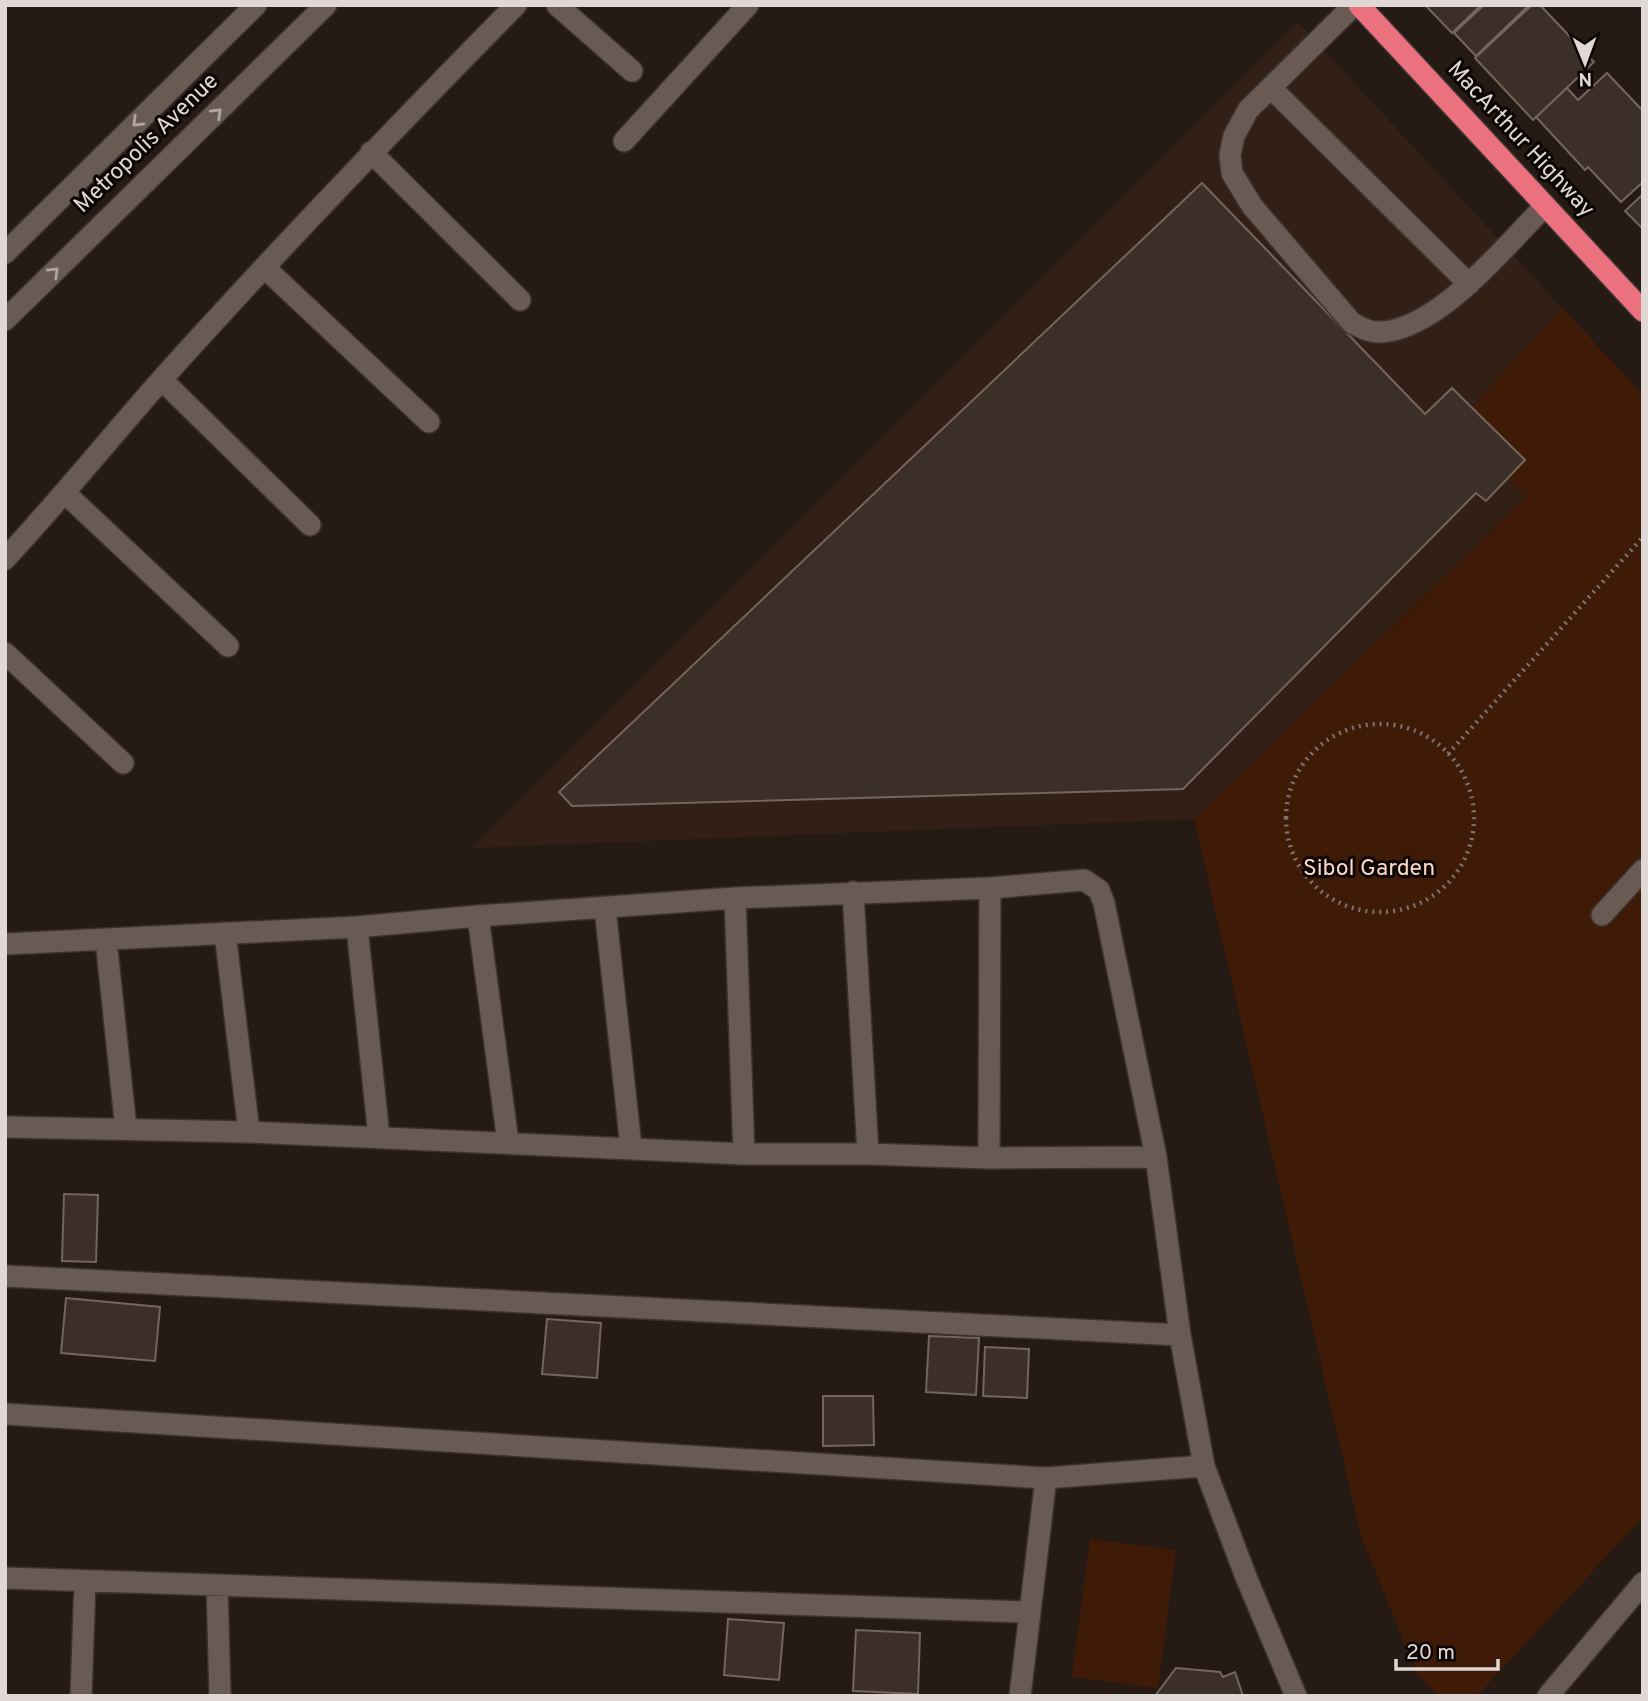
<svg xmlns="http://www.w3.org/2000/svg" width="1648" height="1701" font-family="Overpass,sans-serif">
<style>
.built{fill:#322017}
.green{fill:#3f1b07}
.building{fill:#3c2f28;stroke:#74655e;stroke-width:2}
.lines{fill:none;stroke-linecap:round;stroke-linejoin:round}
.minor-casing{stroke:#3c3330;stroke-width:24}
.highway-casing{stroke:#3c3330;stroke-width:24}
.path{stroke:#7d736e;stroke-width:4.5;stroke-dasharray:2 5;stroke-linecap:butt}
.minor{stroke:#695a53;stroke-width:21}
.highway{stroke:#eb717f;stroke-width:21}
.oneway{stroke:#b0a6a0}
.labels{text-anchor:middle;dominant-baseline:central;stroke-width:6;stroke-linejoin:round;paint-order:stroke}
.street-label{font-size:23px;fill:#e0d8d4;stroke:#0b0604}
.park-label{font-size:23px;fill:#fdd8c6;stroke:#0b0604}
</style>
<rect width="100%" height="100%" fill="#261a14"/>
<path class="built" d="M1298,22l264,286 -105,115 69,73 -332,323 -722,29z"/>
<path class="green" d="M1562,308l81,86v1123l-166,179h-38l-21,-20 -57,-140 -167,-717 332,-322 -69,-74z
M1090,1539l86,11 -18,138 -86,-11z"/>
<path class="building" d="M1425,5h56l-29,28z
M1484,5h45l-53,51 -22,-23z
M1532,5h8l54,57 -61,58 -58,-62z
M1607,73l36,38v71l-22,20 -33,-35 -3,3 -49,-53 31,-29 11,12z
M1202,183l223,231 27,-26 73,72 -39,41 -10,-8 -293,296 -611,17 -13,-14z
M1643,194v35l-18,-18z
M64,1194l34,1 -2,67 -34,-1z
M66,1298l94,9 -5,54 -94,-8z
M547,1319l54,4 -4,55 -55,-4z
M929,1336l50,2 -3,57 -50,-3z
M985,1347l44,2 -2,49 -44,-2z
M823,1396h50l1,49 -51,1z
M728,1619l56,4 -5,57 -55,-5z
M856,1630l64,3 -2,61 -65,-3z
M1176,1668l44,4 3,5 12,-5 8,24h-88z"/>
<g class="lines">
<g class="minor-casing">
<path id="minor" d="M557,5l75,66
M1354,5l-106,105 -14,26 -4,19 2,18 20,33 100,117c10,5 18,10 30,9 58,-4 124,-87 163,-126
M1271,88l198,196
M624,141l124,-136
M371,152l149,148
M5,253l251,-248
M265,268l164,154
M5,320l321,-315
M162,380l148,145
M66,494l162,152
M5,559c54,-58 104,-120 157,-180 115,-128 233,-251 354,-374
M5,653l118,110
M853,892l15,262
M735,898l9,256
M605,908l26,239
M1602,915l41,-45
M478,916l30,226
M357,927l22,210
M225,933l24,199
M106,940l20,189
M5,944l352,-17 121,-11 257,-18 255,-10 94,-8 15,10 5,13 52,254 24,178 24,131 42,111 50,119
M5,1127l244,5 495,22h124l121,4 167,-1
M989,1158l1,-270
M5,1276l1175,59
M5,1414l1041,64 158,-12
M5,1578l1024,34
M217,1585l3,111
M81,1696l4,-115
M1020,1696l26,-218
M1548,1696l95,-113"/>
</g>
<g class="highway-casing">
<path id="highway" d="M1359,5l284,306"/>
</g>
<path class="path" d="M1286 818a94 94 0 1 1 188 0a94 94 0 1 1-188 0Z
M1448,754l195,-217"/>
<use href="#minor" class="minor"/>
<use href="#highway" class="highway"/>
</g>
<defs><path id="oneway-chevron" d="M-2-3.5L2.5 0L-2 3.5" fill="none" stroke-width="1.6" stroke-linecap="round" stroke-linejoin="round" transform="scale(1.75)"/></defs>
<g class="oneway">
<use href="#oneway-chevron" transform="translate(217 113) rotate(-44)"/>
<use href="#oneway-chevron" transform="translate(137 122) rotate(135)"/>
<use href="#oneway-chevron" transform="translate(54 272) rotate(-44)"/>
</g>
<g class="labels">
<g class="street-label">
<text transform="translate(1520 140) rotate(47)">MacArthur Highway</text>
<text transform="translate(147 144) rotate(-44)">Metropolis Avenue</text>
</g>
<g class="park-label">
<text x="1369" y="869">Sibol Garden</text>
</g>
</g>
<rect width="1648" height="1701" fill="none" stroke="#e0d8d4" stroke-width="14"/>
<g transform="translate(1585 63) rotate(179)" stroke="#0b0604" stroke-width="5" paint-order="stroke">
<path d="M0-5L12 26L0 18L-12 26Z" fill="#e0d8d4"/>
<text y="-10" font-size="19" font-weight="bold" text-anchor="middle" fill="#e0d8d4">N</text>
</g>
<path d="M1396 1659v10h102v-10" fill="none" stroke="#e0d8d4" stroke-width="3.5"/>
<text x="1406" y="1659" font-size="21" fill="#e0d8d4" stroke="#0b0604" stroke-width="5" paint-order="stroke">20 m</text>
</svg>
